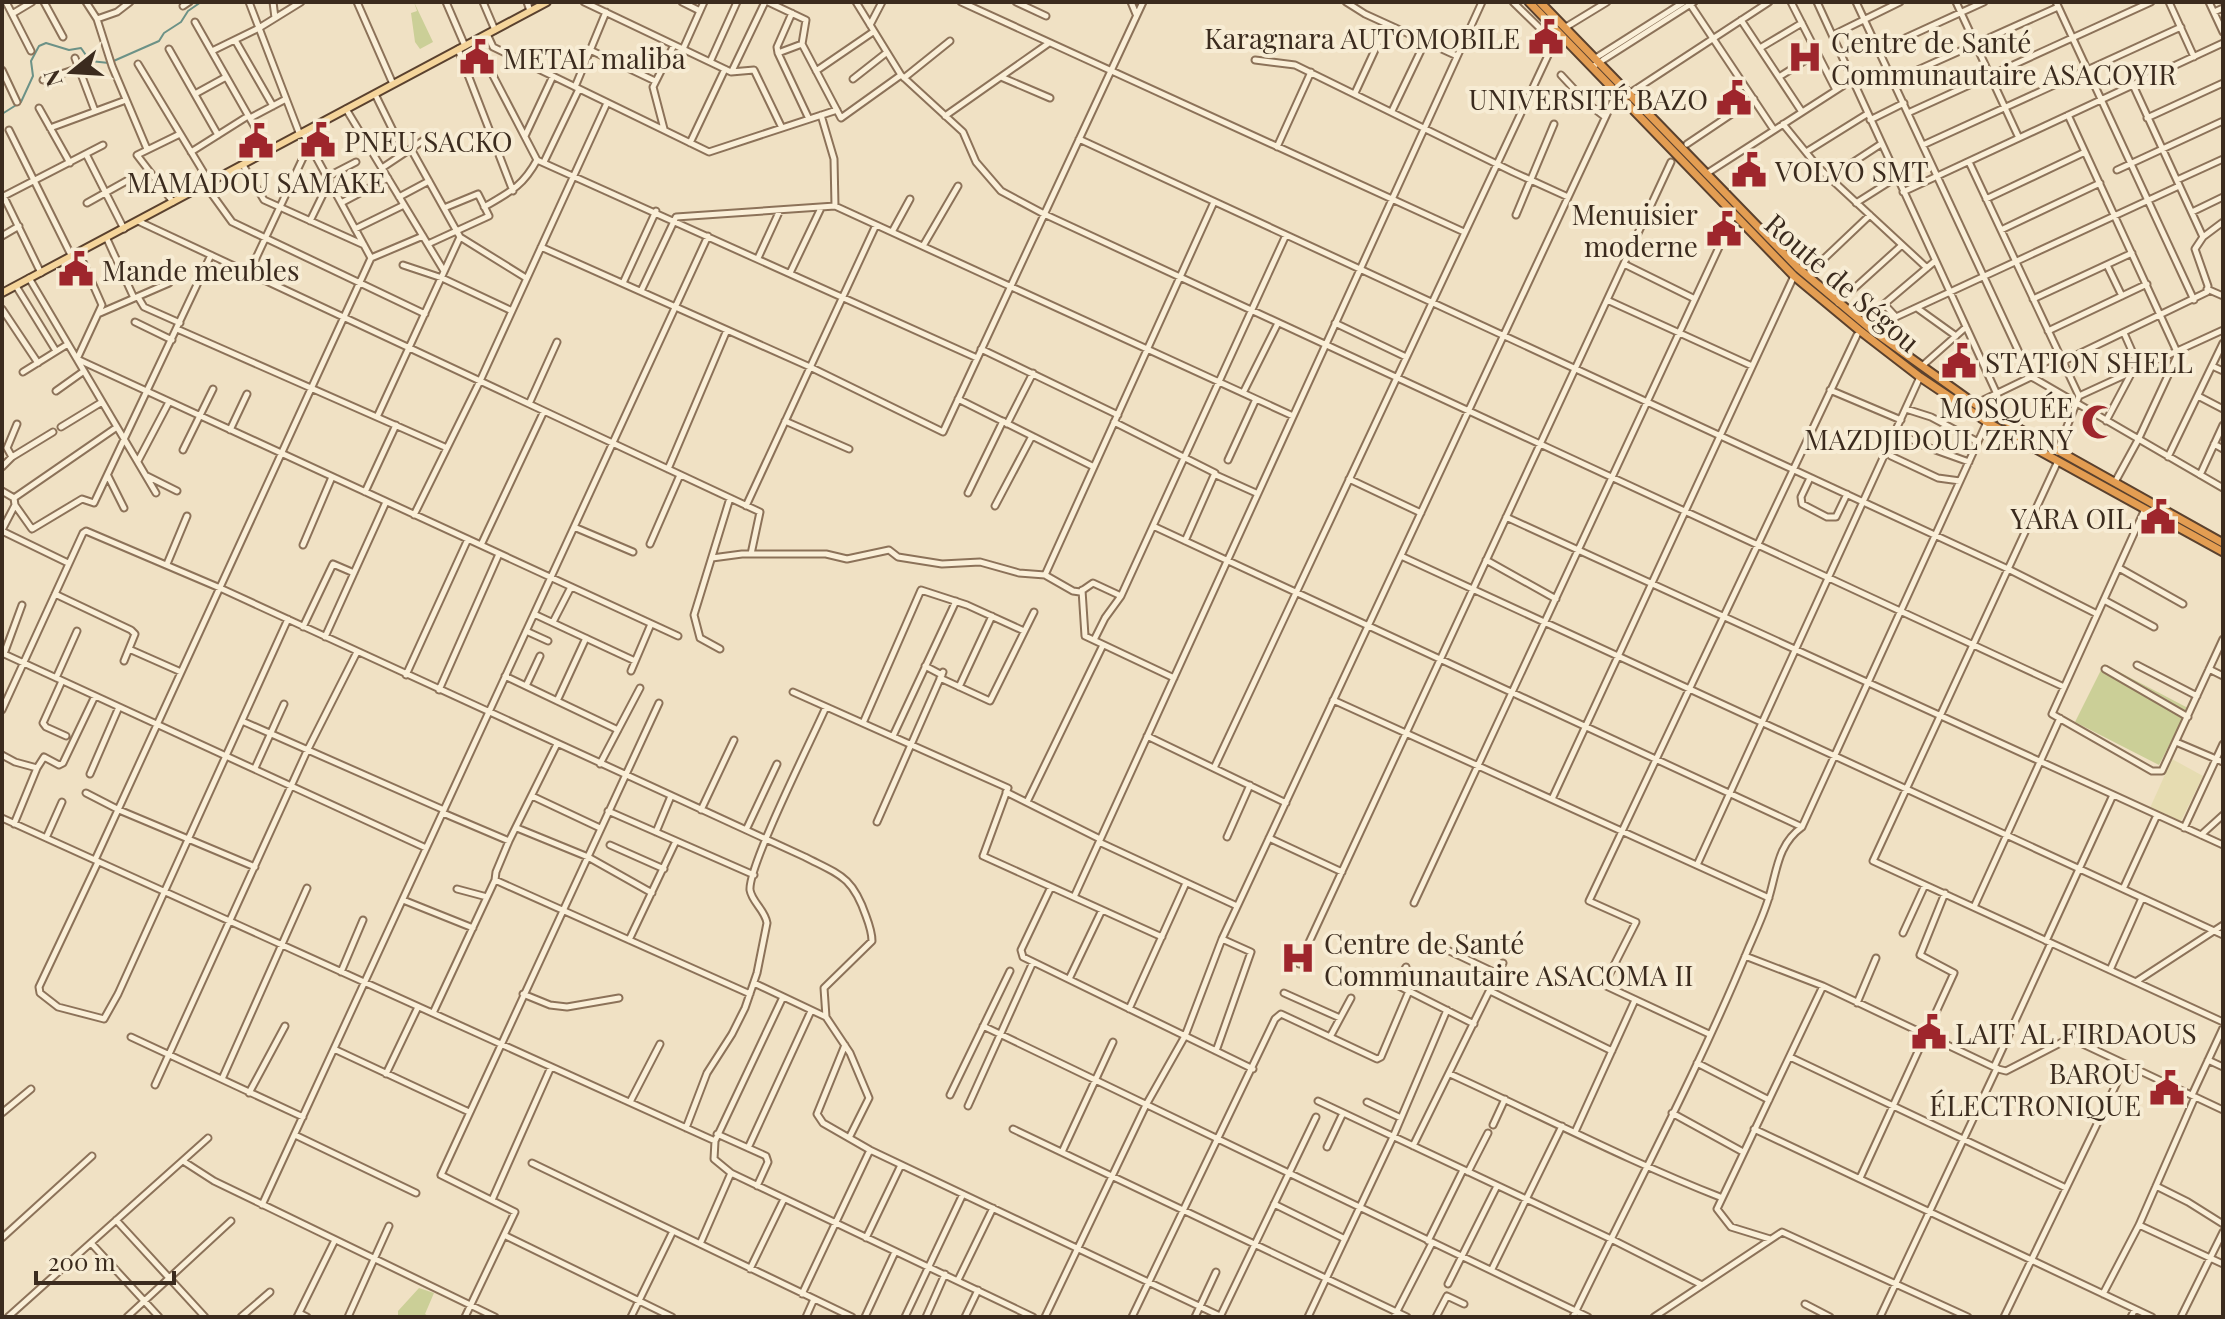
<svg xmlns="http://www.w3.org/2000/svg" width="2225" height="1319" font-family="'Playfair Display',serif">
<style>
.farmland{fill:#e6dcb1}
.green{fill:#cbcf97}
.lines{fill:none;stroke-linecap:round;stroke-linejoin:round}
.stream{stroke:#6c9287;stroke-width:2}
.minor-casing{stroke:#8c7259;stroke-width:9}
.major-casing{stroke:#5a412e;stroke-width:10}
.highway-casing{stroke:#5a412e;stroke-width:11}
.minor{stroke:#faefd8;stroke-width:5}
.major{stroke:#f5d59b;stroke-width:6}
.highway{stroke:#e39d52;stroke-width:7}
.labels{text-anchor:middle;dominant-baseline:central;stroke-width:8;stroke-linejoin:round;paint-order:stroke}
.poi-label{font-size:28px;fill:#3b2b1e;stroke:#f7ecd4;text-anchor:start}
.street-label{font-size:28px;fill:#3b2b1e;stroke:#f7ecd4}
</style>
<rect width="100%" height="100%" fill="#f0e1c4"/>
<path class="farmland" d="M2172,759l31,17 -23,47 -30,-15z"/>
<path class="green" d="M414,2l19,40 -13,7 -5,-7 -4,-29 6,-2z
M2104,664l84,44 -29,57 -84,-43z
M419,1288l15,5 -9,21 5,3h-32v-6z"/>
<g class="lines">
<path class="stream" d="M2,114l19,-12 12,-26 -2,-15 8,-15 7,-3 23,7 12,-2 9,13 19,2 50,-22 5,-8 17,-11 7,-11 13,-9"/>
<g class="minor-casing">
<path id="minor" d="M6,2l25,49
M44,2l19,35
M86,2l11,17 15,47 35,83
M249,2l51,133
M273,2l2,16
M357,2l36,82
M446,2l19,44
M483,2l12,28
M527,2l3,9
M584,2l147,70 23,-2 28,58
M682,2l18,9
M768,2l38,18 -4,24 -24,9
M856,2l45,73 62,57 13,30 25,29 43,23 1020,473
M961,2l503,230
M1016,2l30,14
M1131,2l5,12
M1346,2l19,12 92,42
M1513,2l40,39
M1791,2l45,88
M1817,2l179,390
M1856,2l174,374 193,112
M1956,2l63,136
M2056,2l138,298
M2169,2l25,55
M2209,2l14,30
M1690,4l84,126
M183,6l6,-4
M2214,12l9,-4
M792,13l-15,34 1,6 31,66
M12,14l20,-12
M97,19l20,-7 13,-10
M1741,20l61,92
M195,22l74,130
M870,25l12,-23
M1566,27l41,-25
M487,34l6,13 216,105 128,-42
M1833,35l67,-33
M235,40l38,66
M475,41l62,119 440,198
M802,44l39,74 60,-43
M1760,48l42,-25
M169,49l49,86
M458,49l55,142
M683,49l21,-47
M590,50l65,31
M1879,50l105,-48
M212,51l47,-23 42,-26
M75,58l20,53
M1594,59l90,-57
M1255,60l40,5 218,107 55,25
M710,62l27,-60
M138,64l72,119
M1592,67l102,-65
M2,70l15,32
M732,71l33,-69
M816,71l57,-39
M1561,75l26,28 18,14
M1001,77l49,21
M1779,77l38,-24
M904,78l46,-37
M853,79l33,-26
M43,80l36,-12
M1893,81l165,-74
M2133,85l70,152
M575,87l31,-75
M1355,93l32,-69
M1630,93l139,-91
M195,94l31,-17
M375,94l29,59
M39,108l31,55
M346,109l98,162
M1392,111l33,-69
M1908,113l243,-111
M821,115l13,44 1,47
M2068,115l110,239 -40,86 -23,42
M945,116l104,-73
M250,118l36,-19
M2147,118l76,-35
M1870,120l34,-17
M1783,124l35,43 109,101
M50,128l76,-28
M664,129l-11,-42 21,-42
M9,130l63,127
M303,133l68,125
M525,136l28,-60
M1079,139l929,430 89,45
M690,143l35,-74
M1687,144l67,-45
M1923,145l258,-118
M1277,147l34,-75
M411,149l49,88 66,41
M191,152l57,-36
M1806,152l61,-38
M86,154l38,75
M544,162l35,-73
M1969,162l110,234
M243,165l21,35 100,45
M382,168l42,-28
M2117,170l106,-49
M1706,174l146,-94
M327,177l29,-15
M1829,178l52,-34
M2177,180l46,-21
M206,186l26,36 193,92
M1903,192l320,-149
M3,195l38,78
M2,197l101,-52
M399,197l30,-16
M1986,199l99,-47
M173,202l-36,-47 43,-21
M87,203l43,-24
M341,203l47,-25
M1856,203l41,-26
M484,207c26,-15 39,-21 53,-47
M2192,212l31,-15
M1516,215l38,-91
M310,221l19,-39
M140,222l620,290 -9,42
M355,229l49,-24
M2001,230l99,-47
M892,232l18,-33
M2,236l17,-10
M107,239l27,59
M428,244l61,-28 -11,-22 -34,14
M923,246l35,-60
M541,247l269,120 133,65 200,-430
M79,253l23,52 -25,54 601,277
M758,258l22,-48
M1624,264l71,35
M403,265l39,13 70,33
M2107,265l15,31
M1810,272l60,-57
M249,273l60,-128
M790,273l31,-65
M29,278l127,215
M623,283l33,-72
M16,286l40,65
M2207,289l16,7
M641,291l35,-74 159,-11 458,210
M138,297l6,10 36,16
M2033,299l99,-46
M1607,300l145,66
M1838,303l64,-58
M1884,304l12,13 283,-131
M1917,308l39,28
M2,309l36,54
M100,313l69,-30
M135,322l37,18
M1863,322l72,-61
M1335,323l71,34
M177,329l270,119
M1873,331l23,-14
M2048,331l99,-47
M2124,333l15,34
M981,349l137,66
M1922,366l44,-39
M2212,366l11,5
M23,372l45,-28
M1830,390l71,30
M56,391l28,-20
M1243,393l35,-70
M2198,396l25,13
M958,399l136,68
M529,404l28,-62
M1975,404l232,-112 1,-6 -13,-37 8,-12 20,-15
M1906,409l25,8 47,25
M377,417l83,-180
M785,421l64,28
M2106,421l26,-49
M1114,422l101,51 -30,68
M1007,424l26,-51
M61,427l41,-25
M230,430l17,-36
M1896,432l31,15 42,15
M2214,444l9,5
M183,450l30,-61
M2057,452l22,-56 144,-66
M1891,456l47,22 22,3
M12,457l-5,-9 10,-24
M2168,457l55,-114
M1228,460l28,-61
M138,461l31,-59
M2058,461l-185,400 350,161
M2,467l10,-10 41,-25
M668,469l59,-139
M1216,475l40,18
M2200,475l23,-50
M108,476l16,32
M147,476l30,15
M1810,478l-9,19 1,7 25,13h9l11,-23
M1349,479l72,34
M2,491l12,7
M365,492l31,-67
M968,493l35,-72
M14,498l1,7 17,24 50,-30 12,4 117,-248
M14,498l103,-71
M746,506l130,-281
M995,506l37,-70
M2145,509l-93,205 100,57h10l61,-132
M414,515l66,-134 127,-278
M1506,517l717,328
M1153,526l649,301
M574,527l59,25
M2,530l13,-25
M2,531l66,32
M650,544l30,-69
M303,545l29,-68
M481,545l63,-134
M1401,556l822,379
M712,558l30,-4h84l21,5 42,-9 9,7 44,7 38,-2 39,11 26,2 28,16 7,1 13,-9 28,13
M1486,560l70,39
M167,564l20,-48
M2119,568l64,36
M1045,575l169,-373
M1082,590l3,46 89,42
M55,594l76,36 4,4 -11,27
M2104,600l50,27
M534,614l101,47
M553,622l18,-35
M303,627l30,-63 21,9
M526,631l22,10
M325,637l61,-135
M1094,640l11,-22 16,-22 165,-361
M129,649l52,23
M720,649l-20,-11 -6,-23 36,-117
M2,653l424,195
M4,654l18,-49
M2137,665l60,31
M925,666l17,9
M2105,669l83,48
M2209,669l14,7
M631,671l20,-47
M406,675l62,-136
M505,676l113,54
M56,678l21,-47
M940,678l50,23 44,-89
M62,681l-19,42 3,4 20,9
M526,686l14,-30
M959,687l33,-71
M439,690l60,-136
M793,692l215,96 -25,68 179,81
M1333,700l436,198
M557,701l29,-63
M2,710l81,-177 3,-2 134,57 585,269c35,18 47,19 61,59 3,8 6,16 6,25l-48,47 2,29
M242,721l202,89
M863,723l58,-133 46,15 57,26
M893,736l63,-135
M1147,736l139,67
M2176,742l47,20
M2,755l13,7 22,6 -23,56
M600,764l40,-76
M37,768l7,-11 15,8 4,-2 32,-67
M255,768l29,-64
M1214,768l344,-734
M90,774l29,-67
M1006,792l94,47
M86,793l33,17 136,57
M532,796l68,32
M1552,799l242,-523
M1027,802l76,-157
M701,810l33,-70
M608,811l146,64
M443,813l66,28
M2,818l713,323 -1,18 17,14 302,144
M877,822l66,-150
M517,828l71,29 64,36
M2184,828l39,-84
M746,830l31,-66
M656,832l15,-36
M2201,835l22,-20
M1227,837l23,-52
M46,838l16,-36
M1269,838l73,34
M1099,842l138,64
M610,845l54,24
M95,860l276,-602 52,-22
M98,862l-59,125 1,6 18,14 46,12 14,-25 170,-375
M1697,865l223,-488
M495,880l255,114
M1051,887l-30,63 2,7 230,112
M457,889l30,8
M2123,889l34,-74
M1074,897l408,-895
M403,900l70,28
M1414,903l320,-688
M1974,907l86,-189
M1903,933l22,-48
M629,940l47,-99
M2046,941l67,-146
M1443,948l55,26
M1745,956l78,30 175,83 8,2 64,-33 153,72
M1299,964l372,-802
M2110,970l32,-72
M341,972l22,-52
M1381,977l93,47
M1069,979l33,-69
M2137,981l86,-56
M754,983l72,34 24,36 19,45 -20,40
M1396,984l10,-17
M1490,991l122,60
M1284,993l56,25
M523,994l27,11 17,2 52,-9
M1857,1003l19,-45
M1129,1009l57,-126
M433,1013l62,-133 1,-8 13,-31 48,-97
M983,1026l605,291
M1709,1034l-105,-49 32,-63 -47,-21 268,-566
M131,1037l172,80
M1330,1037l21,-39
M845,1045l-28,69 6,9 47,27 352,167
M334,1049l135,63
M1216,1051l35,-99 -29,-13
M1790,1057l276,131
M2208,1060l15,7
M1697,1063l72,37
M1994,1067l57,-124
M386,1074l32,-67
M1450,1074c90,41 178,87 270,123
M222,1079l85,-191
M155,1085l152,-334 50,-99
M249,1093l36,-67
M950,1095l60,-124
M2192,1095l31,-67
M1318,1101l293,138 91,46
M630,1102l30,-58
M1367,1102l34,16
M968,1106l65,-144
M2,1113l29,-24
M1672,1113l71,39
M1493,1125l12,-26
M686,1128l21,-55 25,-39 13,-26 12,-35 10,-50c-2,-13 -15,-21 -17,-33 -2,-24 63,-153 76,-183
M1013,1129l394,188
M1754,1129l398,188
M1575,1132l60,-132
M717,1134l49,22 2,6 -11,24
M295,1135l121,58
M715,1141l68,-144
M1413,1146l90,-183
M1327,1147l16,-34
M748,1148l63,-137
M1062,1152l51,-110
M183,1161l31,20 281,136
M532,1163l320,154
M1468,1172l20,-39
M1860,1178l94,-205 -34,-18 25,-62
M2156,1186l32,16 35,22
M492,1200l59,-133
M1274,1204l71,35
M262,1205l446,-969
M116,1220l89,97
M2139,1225l84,39
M504,1235l168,82
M2,1238l90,-82
M866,1238l35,-73
M1770,1239l-39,-12 -14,-18 106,-223
M1428,1241l35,-71
M91,1243l68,74
M700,1244l31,-71
M750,1269l34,-70
M1492,1269l70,-143
M958,1280l35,-72
M1448,1284l49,-98
M802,1294l68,-144
M2103,1294l36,-69 56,-128
M1805,1304l25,13
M299,1313l8,4
M8,1317l200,-179
M127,1317l104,-96
M241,1317l29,-25
M297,1317l38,-77
M348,1317l41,-91
M465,1317l50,-105 -74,-37 218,-472
M631,1317l42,-86
M806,1317l8,-18
M865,1317l30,-65
M905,1317l58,-123
M926,1317l19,-43
M965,1317l13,-27
M1045,1317l101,-212 39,-69 37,-97 391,-838
M1132,1317l143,-298 6,-5 96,45 4,-2 28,-66
M1195,1317l21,-45
M1220,1317l96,-200
M1308,1317l85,-180 54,-127
M1394,1317l38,-74
M1436,1317l11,-21 17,8
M1573,1317c59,-123 124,-244 176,-370 7,-16 15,-33 20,-50 8,-27 9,-53 33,-70l185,-405
M1654,1317l128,-85 186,85
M1880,1317l117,-249
M2004,1317l122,-253
M2131,1317l4,-8
M2181,1317l42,-85"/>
</g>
<g class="major-casing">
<path id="major" d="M2,293l545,-291"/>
</g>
<g class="highway-casing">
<path id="highway" d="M1529,2l265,274 65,54 61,47 67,45 236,130
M1540,2l258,266 75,63 102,73 248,139"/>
</g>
<use href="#minor" class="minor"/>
<use href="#major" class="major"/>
<use href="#highway" class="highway"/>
</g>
<defs>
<g id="civic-bare" transform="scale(2.76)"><path d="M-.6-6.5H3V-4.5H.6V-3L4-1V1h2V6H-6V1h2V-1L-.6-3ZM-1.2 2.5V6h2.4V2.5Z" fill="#9e262c" stroke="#f7ecd4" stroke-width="2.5" paint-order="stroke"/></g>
<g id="hospital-bare" transform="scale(2.76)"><path d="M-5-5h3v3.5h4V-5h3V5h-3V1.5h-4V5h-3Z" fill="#9e262c" stroke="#f7ecd4" stroke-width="2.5" paint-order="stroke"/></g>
<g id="mosque-bare" transform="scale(2.76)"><path d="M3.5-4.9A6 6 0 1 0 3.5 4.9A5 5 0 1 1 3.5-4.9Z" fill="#9e262c" stroke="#f7ecd4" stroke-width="2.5" paint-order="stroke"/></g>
</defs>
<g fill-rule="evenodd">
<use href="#civic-bare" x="1546" y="37"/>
<use href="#civic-bare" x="477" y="57"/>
<use href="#hospital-bare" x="1805" y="57"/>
<use href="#civic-bare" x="1734" y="98"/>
<use href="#civic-bare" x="318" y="140"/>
<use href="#civic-bare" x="256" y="141"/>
<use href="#civic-bare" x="1749" y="170"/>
<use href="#civic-bare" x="1724" y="229"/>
<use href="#civic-bare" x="76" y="269"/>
<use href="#civic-bare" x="1959" y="361"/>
<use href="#mosque-bare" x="2099" y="422"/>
<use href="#civic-bare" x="2158" y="517"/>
<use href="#hospital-bare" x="1298" y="958"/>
<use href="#civic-bare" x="1929" y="1032"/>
<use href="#civic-bare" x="2167" y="1088"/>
</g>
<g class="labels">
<g class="poi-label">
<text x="1520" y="37" text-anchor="end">Karagnara AUTOMOBILE</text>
<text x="1831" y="41">Centre de Santé<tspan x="1831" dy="32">Communautaire ASACOYIR</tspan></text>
<text x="503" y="57">METAL maliba</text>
<text x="1708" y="98" text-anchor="end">UNIVERSITÉ BAZO</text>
<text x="344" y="140">PNEU SACKO</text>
<text x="1775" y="170">VOLVO SMT</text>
<text x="256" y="181" text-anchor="middle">MAMADOU SAMAKE</text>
<text x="1698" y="213" text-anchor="end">Menuisier<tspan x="1698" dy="32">moderne</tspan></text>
<text x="102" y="269">Mande meubles</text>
<text x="1985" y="361">STATION SHELL</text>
<text x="2073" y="406" text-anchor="end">MOSQUÉE<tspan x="2073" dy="32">MAZDJIDOUL ZERNY</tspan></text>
<text x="2132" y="517" text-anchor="end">YARA OIL</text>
<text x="1324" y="942">Centre de Santé<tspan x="1324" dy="32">Communautaire ASACOMA II</tspan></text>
<text x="1955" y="1032">LAIT AL FIRDAOUS</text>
<text x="2141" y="1072" text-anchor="end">BAROU<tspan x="2141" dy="32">ÉLECTRONIQUE</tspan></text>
</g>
<g class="street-label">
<text transform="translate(1843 282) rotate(41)">Route de Ségou</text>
</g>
</g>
<rect width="2225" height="1319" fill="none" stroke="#3b2b1e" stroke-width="8"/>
<g transform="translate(72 72) rotate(252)" stroke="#f7ecd4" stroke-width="6" paint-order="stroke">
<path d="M0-6L14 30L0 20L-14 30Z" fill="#3b2b1e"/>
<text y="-12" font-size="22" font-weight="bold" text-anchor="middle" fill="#3b2b1e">N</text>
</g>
<path d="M36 1271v12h138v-12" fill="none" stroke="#3b2b1e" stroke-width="4"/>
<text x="48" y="1271" font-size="24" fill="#3b2b1e" stroke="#f7ecd4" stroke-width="6" paint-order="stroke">200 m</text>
</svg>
